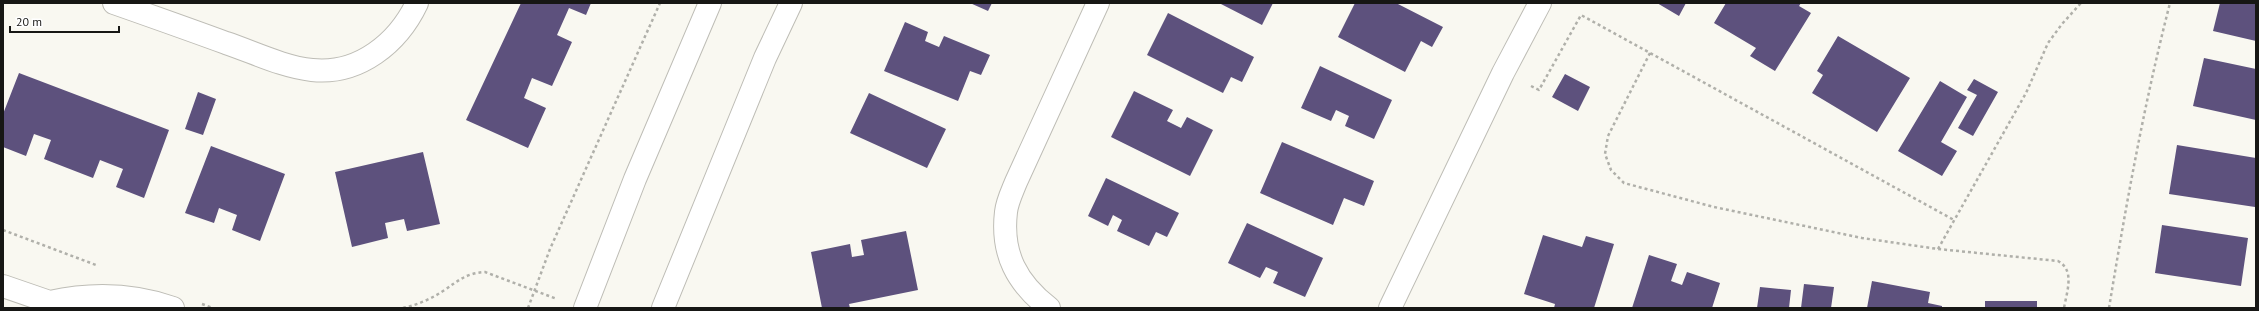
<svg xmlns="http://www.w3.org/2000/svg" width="2259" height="311" font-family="'PT Sans',sans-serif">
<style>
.building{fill:#5d517d}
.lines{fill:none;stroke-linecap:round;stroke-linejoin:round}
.street-casing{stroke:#bebdb6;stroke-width:24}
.secondary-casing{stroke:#bebdb6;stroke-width:24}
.path{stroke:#b0b0aa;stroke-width:2.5;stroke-dasharray:3 3;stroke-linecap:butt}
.street{stroke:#fff;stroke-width:22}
.secondary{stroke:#fff;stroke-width:22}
</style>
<rect width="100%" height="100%" fill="#f9f8f1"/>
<path class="building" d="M521,3h70l-5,12 -17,-7 -12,27 15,7 -20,44 -20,-8 -8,20 22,10 -18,40 -62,-28z
M970,3h22l-4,8z
M1219,3h54l-11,22z
M1355,3h41l47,24 -11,20 -11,-6 -16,31 -67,-35z
M1657,3h29l-7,13z
M1726,3h75l-2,3 12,7 -36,58 -25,-15 6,-8 -42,-25z
M2220,3h36v38l-43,-10z
M1168,13l86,44 -12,25 -11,-5 -8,16 -76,-38z
M905,22l23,10 -3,9 14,6 5,-11 46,19 -9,20 -11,-4 -12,30 -74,-30z
M1838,36l72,42 -33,54 -65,-39 11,-18 -6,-4z
M2204,58l52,11v51l-63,-14z
M1320,66l72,34 -18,39 -29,-13 4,-10 -13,-6 -5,11 -30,-13z
M19,73l150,57 -25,68 -28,-11 7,-18 -23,-9 -7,18 -49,-19 7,-19 -17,-6 -8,22 -23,-9v-33z
M1565,74l25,13 -12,24 -26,-14z
M1974,79l24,13 -25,44 -15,-8 19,-33 -10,-5z
M1940,81l27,16 -26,45 16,9 -15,25 -44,-25z
M1134,91l39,19 -6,11 14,7 6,-11 26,13 -23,46 -79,-39z
M198,92l18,7 -13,36 -18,-6z
M869,93l77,36 -19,39 -77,-35z
M1282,142l92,39 -10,25 -20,-8 -11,27 -73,-32z
M2177,145l79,13 -1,49 -86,-13z
M211,146l74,28 -25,67 -28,-11 5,-15 -18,-7 -5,15 -29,-10z
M423,152l17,72 -33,7 -3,-12 -19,4 3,15 -36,9 -17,-75z
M1106,178l73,35 -12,24 -11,-5 -7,14 -32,-15 5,-11 -9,-5 -5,11 -20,-10z
M1247,223l76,35 -18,39 -32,-14 5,-11 -12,-5 -6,11 -32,-15z
M2162,225l86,13 -7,48 -86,-13z
M906,231l12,59 -69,14 1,4h-28l-11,-56 39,-8 2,13 12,-2 -3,-15z
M1543,235l39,12 4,-11 28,8 -20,64h-40l1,-4 -31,-10z
M1649,255l28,9 -6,17 11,4 5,-13 33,11 -8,25h-80z
M1872,281l58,11 -2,11 14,3v2h-75z
M1804,284l30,3 -3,21h-30z
M1760,287l31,3 -2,18h-32z
M1985,301h52v7h-52z"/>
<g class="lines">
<g class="street-casing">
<path id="street" d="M114,3c37,13 74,26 112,40 27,9 57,24 86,27 47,5 86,-27 105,-67
M3,286l61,21
M50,302c41,-9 83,-8 123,6
M1049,308c-32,-25 -48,-54 -43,-96 1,-10 6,-20 10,-30l82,-179
M1390,308l113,-235 37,-70"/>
</g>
<g class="secondary-casing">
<path id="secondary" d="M585,308l50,-129 75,-176
M663,308l102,-250 26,-55"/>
</g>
<path class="path" d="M1650,53l-42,83 -3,18 6,16 13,13 90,24 148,31 76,11 120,12c17,9 9,30 6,47
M1531,86l8,4 42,-75 373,205
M3,230l93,35
M1938,249l88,-156 22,-50 14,-19 19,-21
M202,304l11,4
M403,308c14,-3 28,-9 40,-17 15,-10 23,-18 42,-19l72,27
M528,308l22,-59 110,-246
M2109,308c17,-103 35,-204 61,-305"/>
<use href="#street" class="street"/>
<use href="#secondary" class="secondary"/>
</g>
<rect width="2259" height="311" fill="none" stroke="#171715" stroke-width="8"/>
<path d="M10 26v6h109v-6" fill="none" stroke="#171715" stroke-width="2"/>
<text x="16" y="26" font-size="12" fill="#171715" stroke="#ffffff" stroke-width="3" paint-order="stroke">20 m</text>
</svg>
